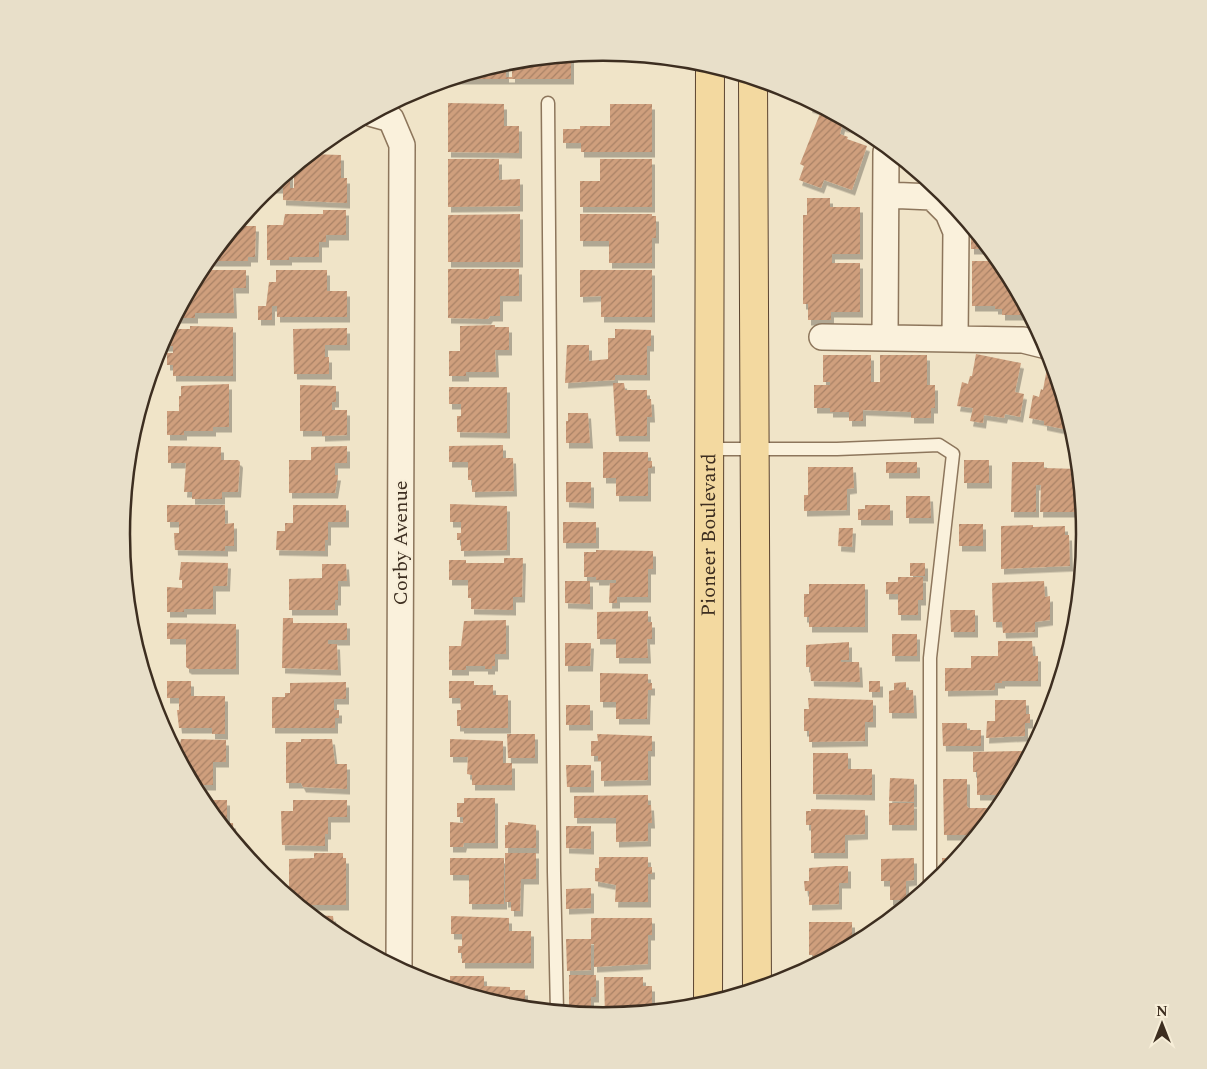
<svg xmlns="http://www.w3.org/2000/svg" width="1207" height="1069" font-family="Spectral,serif">
<style>
.building{fill:url(#building-hatch);filter:url(#shadow)}
.lines{fill:none;stroke-linecap:round;stroke-linejoin:round}
.service-casing{stroke:#8d765c;stroke-width:15}
.minor-casing{stroke:#8d765c;stroke-width:28}
.primary-casing{stroke:#5b4430;stroke-width:30}
.service{stroke:#faf1dc;stroke-width:12}
.minor{stroke:#faf1dc;stroke-width:25}
.primary{stroke:#f3d9a0;stroke-width:28}
.labels{text-anchor:middle;dominant-baseline:central;stroke-width:4;stroke-linejoin:round;paint-order:stroke}
.street-label{font-size:20px;fill:#3d2e20;stroke:#f7eed8}
.rim{fill:none;stroke:#3d2e20;stroke-width:2.5}
</style>
<defs>
<pattern id="building-hatch" width="6" height="6" patternUnits="userSpaceOnUse" patternTransform="scale(1.25)"><rect width="6" height="6" fill="#cf9f7d"/><path d="M-1 1l2-2M0 6l6-6M5 7l2-2" fill="none" stroke="#a98266"/></pattern>
<filter id="shadow"><feDropShadow dx="3" dy="5.5" stdDeviation="0" flood-color="#0004"/></filter>
</defs>
<rect width="100%" height="100%" fill="#f0e4c8"/>
<path class="building" d="M571,56v23h-118l53,-16v14h6v-15z
M811,101l55,30 -24,-5 -2,8 8,3 -1,2 20,7 -15,44 -28,-10 -3,8 -22,-8 5,-14 -4,-2 21,-53 -12,-4z
M448,103l56,1v22h15v27l-71,-1z
M610,104h42v48h-71v-9h-18v-14h17v-3h30z
M310,154l31,1v23h6v25l-64,-3v-12h-13l20,-17v17h4v-20z
M448,159h51v21l21,-1v27l-72,1z
M600,159h52v48h-72v-26h20z
M807,198h23v9h30v47h-28v9h28v49h-29v8h-23v-16h-5v-89h4z
M323,210h23v25h-20v7h-7v15h-30v3h-22v-35h16l2,-11h38z
M520,214v48h-72v-47z
M580,214h72v2h4v22h-4v25h-43v-22h-29z
M236,226h20l-1,31h-7v4h-41z
M971,227l10,11 8,11h-18z
M989,253h4l11,14 20,37v11h-22v-6h-7v-3h-23v-45h17z
M448,269h71v27h-19v20h-10l-2,3 -40,-1z
M201,270h45v18h-13l1,25h-39v5h-20l14,-25h3l1,-8h5z
M276,270h51v21h20v26h-70v-11h-5v14h-14v-14h8l3,-24h7z
M580,270h72v47h-51v-21l-21,1z
M495,325v2h14v23h-14l1,22h-30v4h-17v-25h11v-25z
M190,326l43,1v49h-60v-11h-6v-12h6v-7h-8v-9l4,-8h21z
M347,328v17h-22v12h4v17h-35l-1,-45z
M615,329l36,1v16h-4v29h-32v5l-50,3 2,-38h22v16l19,-2v-21h7z
M976,354l45,9 -6,29 9,2 -4,23 -15,-3 -1,4 -20,-3 -1,8 -13,-2 3,-13 -16,-2 5,-24 6,2 2,-8h2z
M823,355h48v27h9v-27h47v30h8v23h-4v10h-20v-6l-48,-2v11h-14v-9h-19v-4h-16v-23h16v-3h-7z
M1047,368l8,1 18,62 -29,-6v-4l-15,-3 4,-23 6,2 2,-8 2,1z
M613,383h11l1,7h22v9h4l1,18h-5v19h-31z
M229,384v43h-16v4h-29v4h-17v-24h12v-15h2v-10z
M300,385l36,1v16h-4v8h15v25l-25,1v-5h-22z
M449,387h58v46l-50,-1v-16h4v-12h-12z
M568,413h20l2,30h-24v-22h2z
M503,445v13h10l1,33 -42,1v-12h-4v-18h-19v-16z
M168,446l53,1v13h17l2,2 -2,30h-16v7h-30v-7h-8l2,-29h-18z
M347,446v17h-12v12h3l-3,18h-46v-33h22v-13z
M603,452h45v9h4v7h-4v28h-32v-18h-13z
M964,460h25v23h-25z
M886,462h31v11h-31z
M1012,462h32v6l35,1 1,43h-40l1,-27h-5v27h-25z
M808,467h45l1,21 -7,1v21l-43,1v-16h4z
M566,482h25v21l-25,-1z
M906,496h24l1,22h-25z
M450,504l57,2v44l-46,1v-11h-4v-7h4v-11h-11z
M167,505h58v19l9,-1v23h-9v5l-50,-1 -1,-17h5v-11h-12z
M293,505h53v17h-18v18h-3v11l-49,-1 1,-19h8v-8h8z
M865,505h25v15h-32v-11h7z
M563,522h33v21h-33z
M959,524h24v22h-24z
M1033,525v2l32,-1v9h4l1,31 -69,3v-43z
M839,528h14l-1,19 -14,-1z
M596,550l57,1v18h-5v28h-31v6h-8l1,-20h6v-3h-20v-3h-12v-25h12z
M504,558h19l-1,39h-9v13l-42,-1v-11h-3v-18h-19v-20h17v3h38z
M181,562l47,1 -1,23h-14v23h-29v3h-17v-25l15,1v-8h-3z
M910,563h15v13h-15z
M322,564h24l1,17h-9v19h-3v10h-46v-31l33,-1z
M898,577h25v23h-5v15h-20v-21h-12v-12h12z
M565,581h25v23l-25,-1z
M1044,581l1,16 5,-1v24l-15,2v10l-32,1 -1,-11h-9l-1,-39z
M809,584h56v43h-56v-10h-5v-23h5z
M950,610h25v22h-24z
M648,611v11h4v17h-5l1,19h-32v-19h-19v-27z
M283,618h10v5h54v17h-19v4h9l1,26 -56,-2z
M506,620v34h-11v12h-3v3h-7v-3h-19v4h-17v-24h12l3,-25z
M167,623l69,1v45h-47l-3,-2v-28h-19z
M892,634h25v22h-25z
M998,641h34l1,15h5v25h-36v2h-7v7l-50,1v-23h26v-12h27z
M849,642v18h-8v2h18l1,20 -49,-1 -1,-14h-4v-22z
M565,643h26l-1,23h-25z
M600,673l48,1v9h4v7h-4l-1,29h-31v-17h-16z
M167,681h24v15h34v38h-13v-6h-33l-2,-18h2v-12h-12z
M449,681h25v4h19v10h15v33h-47v-2h-4v-16h4l-1,-12h-11z
M869,681h11v11h-11z
M346,682v17h-12v11h5v8h-4v10h-63v-31h13v-4h5v-10z
M906,682v8h7l1,23h-25v-22l5,-1v-7z
M808,698l65,2v22h-8v19l-56,1v-11h-5v-22h5z
M995,700h31v14h4v9h-5v13l-39,2 1,-17h8z
M566,705h24v20h-24z
M942,723h25v7h14v16h-38z
M507,734h28v24h-27z
M597,734l55,2v15h-4v29l-47,1v-20h-3v-5h-7v-15h7z
M181,739l45,1v22h-13v23h-20l-15,-29z
M301,739h31l3,25h12v25l-44,-2 -2,-4h-15v-41h15z
M450,739l53,2v22h9v22h-40v-10l-5,-1 1,-17h-18z
M1023,751v11h3l-18,33h-31v-23h-4v-20z
M813,753h35v16h24v26l-59,-1z
M566,765h25v22h-24z
M890,778l24,1v23l-25,-1z
M943,779h24v27l2,2h30l-27,34v-7h-28z
M648,795v10h3l1,18h-4v18l-32,1v-24h-42v-22z
M464,798h31v45h-31l-1,4h-13v-25l13,1v-6h-6v-14h7z
M201,800h26v23h6l1,17z
M293,800h54v17h-19v17h-3v12l-43,-1 -1,-34h12z
M889,803h25v22h-25z
M811,809l54,1v24l-20,1v18h-34v-28h-5v-14h5z
M508,822l28,3v23h-31v-23h3z
M566,826h25v23l-25,-1z
M314,853h29v5h3v47h-47l-10,-8v-38l25,-1z
M505,853h31v26h-15l-1,32h-9v-9h-6z
M599,857h49v10h4v7h-4v28h-33l1,-17 -21,-4v-13h4z
M450,858h54v46h-35v-29h-19z
M914,858v22l-8,1v19h-16v-19h-9v-22z
M942,858h16l-15,19z
M836,866h12v17h-9v21l-30,1v-14h-4l-1,-10h5v-13z
M591,888v20l-25,1v-20z
M312,915l21,1 2,18 -4,-3z
M451,916l58,2v13h22v32h-69v-10h-4v-7h4v-12h-11z
M591,918h61v17h-4v29l-54,3v-23h-3v26l-24,1 -1,-32h25z
M809,922h43v24l-39,19v-10h-4z
M569,975h27v22h-5v18l-22,-2z
M450,976h34v10l26,1v3h15v19l-16,-2 -59,-18z
M604,977h39v9h9v26l-47,4z"/>
<g class="lines">
<g class="service-casing">
<path id="service" d="M548,103l6,769 3,140
M707,449h130l102,-4 14,9 -23,204v229"/>
</g>
<g class="minor-casing">
<path id="minor" d="M373,114l18,5 11,26 -3,824
M886,195l46,2 16,16 8,19 -1,106
M885,336l1,-184 2,-4
M822,337l201,3 24,6"/>
</g>
<g class="primary-casing">
<g id="primary">
<path d="M753,79l4,910"/>
<path id="s1" d="M708,1004l2,-939"/>
</g>
</g>
<use href="#service" class="service"/>
<use href="#minor" class="minor"/>
<use href="#primary" class="primary"/>
</g>
<g class="labels">
<g class="street-label">
<text stroke="none"><textPath href="#s1" startOffset="469">Pioneer Boulevard</textPath></text>
<text transform="translate(401 543) rotate(-90)">Corby Avenue</text>
</g>
</g>
<path d="M0 0H1207V1069H0ZM130 534a473 473 0 1 1 946 0a473 473 0 1 1-946 0Z" fill="#e8dfc9" fill-rule="evenodd"/>
<path class="rim" d="M130 534a473 473 0 1 1 946 0a473 473 0 1 1-946 0Z"/>
<g transform="translate(1162 1024)" stroke="#f7eed8" stroke-width="4" paint-order="stroke">
<path d="M0-4L9 19L0 12L-9 19Z" fill="#3d2e20"/>
<text y="-8" font-size="14" font-weight="bold" text-anchor="middle" fill="#3d2e20">N</text>
</g>
</svg>
